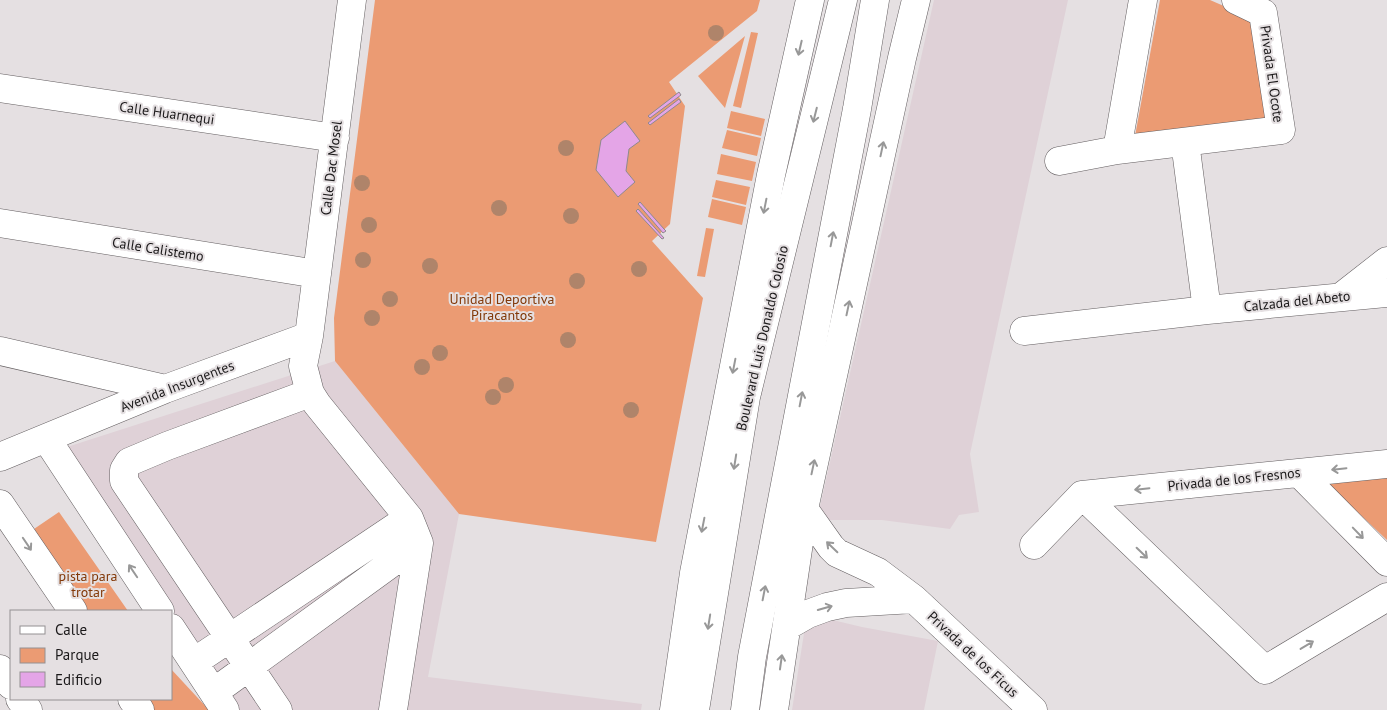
<svg xmlns="http://www.w3.org/2000/svg" width="1387" height="710" font-family="'PT Sans',sans-serif">
<style>
.built{fill:#dfd1d7}
.green{fill:#eb9b73}
.building{fill:#e4a5e7;stroke:#8e8a8e}
.lines{fill:none;stroke-linecap:round;stroke-linejoin:round}
.minor-casing{stroke:#635e60;stroke-width:29}
.major-casing{stroke:#635e60;stroke-width:29}
.minor{stroke:#fff;stroke-width:28}
.major{stroke:#fff;stroke-width:28}
.tree{fill:#af846a}
.oneway{stroke:#989898}
.labels{text-anchor:middle;dominant-baseline:central;stroke-width:4;stroke-linejoin:round;paint-order:stroke}
.street-label{font-size:14px;fill:#1b191a;stroke:#e5e0e2}
.park-label{font-size:14px;fill:#823808;stroke:#e5e0e2}
</style>
<rect width="100%" height="100%" fill="#e5e0e2"/>
<path class="built" d="M934,0h134l-98,454 9,58 -20,3 -9,14 -68,-9h-65z
M335,361l124,153 -31,163 214,27 -1,6h-406l-168,-263z
M820,617l42,10 76,14 -14,69h-132l13,-83z"/>
<path class="green" d="M375,0h385l-3,11 -88,71 16,24 -15,118 -18,17 51,57 -47,244 -197,-28 -124,-153 -1,-43z
M1160,0h50l46,20 10,102 -131,14z
M751,32l7,1 -17,75 -8,-2z
M745,36l-20,72 -27,-32z
M731,111l34,8 -4,17 -34,-8z
M727,130l34,8 -4,18 -35,-8z
M721,154l35,8 -4,19 -35,-7z
M716,180l34,7 -4,18 -34,-8z
M712,199l34,8 -4,18 -34,-8z
M706,228l8,1 -9,48 -8,-1z
M1387,476v64l-59,-56z
M59,512l69,99h-42l-55,-80z
M171,669l38,41h-57l-7,-11h26z"/>
<path class="building" d="M679,92l2,3 -31,23 -2,-2z
M679,99l2,3 -31,23 -2,-2z
M625,121l15,20 -11,8 -3,22 9,11 -17,15 -22,-27 5,-30z
M640,202l24,27 2,2 -3,2 -25,-29z
M638,209l26,29 -2,1 -26,-28z"/>
<g class="lines">
<g class="minor-casing">
<path id="minor" d="M0,88l335,50
M1185,142l22,168
M1117,150l26,-150
M1059,161l58,-11 164,-20 -18,-117 -27,-13
M0,223l317,51
M1341,297l46,-36
M1024,331l183,-21 180,-17
M0,351l165,38
M310,393l-7,-27 6,-30 43,-336
M46,438l114,173
M0,457l165,-68 144,-53
M1299,473l88,89
M1082,495l183,175 122,-73
M1082,495l305,-31
M0,504l73,107
M804,509l27,38 6,6 41,19 36,27 119,111
M1034,545l48,-50
M787,626l21,-12 19,-7 19,-4 68,-4
M171,628l54,82
M194,662l215,-144
M0,669l11,16
M214,692l205,-149
M20,699l8,11
M132,699l8,11
M278,710l-154,-229v-11l5,-8 38,-16 143,-53 7,11 92,114 10,25 -26,167
M674,710l20,-137 77,-398 39,-175
M774,710l30,-201 98,-451 14,-58"/>
</g>
<g class="major-casing">
<path id="major" d="M695,710l51,-313 97,-397
M745,710l7,-53 105,-548 18,-109"/>
</g>
<use href="#minor" class="minor"/>
<use href="#major" class="major"/>
</g>
<g class="tree">
<circle cx="716" cy="33" r="8"/>
<circle cx="566" cy="148" r="8"/>
<circle cx="362" cy="183" r="8"/>
<circle cx="499" cy="208" r="8"/>
<circle cx="571" cy="216" r="8"/>
<circle cx="369" cy="225" r="8"/>
<circle cx="363" cy="260" r="8"/>
<circle cx="430" cy="266" r="8"/>
<circle cx="639" cy="269" r="8"/>
<circle cx="577" cy="281" r="8"/>
<circle cx="390" cy="299" r="8"/>
<circle cx="372" cy="318" r="8"/>
<circle cx="568" cy="340" r="8"/>
<circle cx="440" cy="353" r="8"/>
<circle cx="422" cy="367" r="8"/>
<circle cx="506" cy="385" r="8"/>
<circle cx="493" cy="397" r="8"/>
<circle cx="631" cy="410" r="8"/>
</g>
<defs><path id="oneway-shaft" d="M-6 0H5M1.5-3L5.5 0L1.5 3" fill="none" stroke-width="1.6" stroke-linecap="round" stroke-linejoin="round" transform="scale(1.25)"/></defs>
<g class="oneway">
<use href="#oneway-shaft" transform="translate(800 48) rotate(103)"/>
<use href="#oneway-shaft" transform="translate(815 115) rotate(104)"/>
<use href="#oneway-shaft" transform="translate(882 149) rotate(-78)"/>
<use href="#oneway-shaft" transform="translate(765 206) rotate(101)"/>
<use href="#oneway-shaft" transform="translate(832 239) rotate(-79)"/>
<use href="#oneway-shaft" transform="translate(848 308) rotate(-78)"/>
<use href="#oneway-shaft" transform="translate(734 366) rotate(101)"/>
<use href="#oneway-shaft" transform="translate(801 399) rotate(-79)"/>
<use href="#oneway-shaft" transform="translate(735 462) rotate(99)"/>
<use href="#oneway-shaft" transform="translate(813 467) rotate(-78)"/>
<use href="#oneway-shaft" transform="translate(1339 469) rotate(174)"/>
<use href="#oneway-shaft" transform="translate(1142 489) rotate(174)"/>
<use href="#oneway-shaft" transform="translate(703 525) rotate(101)"/>
<use href="#oneway-shaft" transform="translate(1358 533) rotate(46)"/>
<use href="#oneway-shaft" transform="translate(27 544) rotate(56)"/>
<use href="#oneway-shaft" transform="translate(832 547) rotate(-136)"/>
<use href="#oneway-shaft" transform="translate(1142 553) rotate(44)"/>
<use href="#oneway-shaft" transform="translate(133 571) rotate(-124)"/>
<use href="#oneway-shaft" transform="translate(764 593) rotate(-79)"/>
<use href="#oneway-shaft" transform="translate(825 608) rotate(-16)"/>
<use href="#oneway-shaft" transform="translate(709 622) rotate(99)"/>
<use href="#oneway-shaft" transform="translate(1307 645) rotate(-31)"/>
<use href="#oneway-shaft" transform="translate(781 662) rotate(-82)"/>
</g>
<g class="labels">
<g class="street-label">
<text transform="translate(1272 74) rotate(82)">Privada El Ocote</text>
<text transform="translate(167 113) rotate(8)">Calle Huarnequi</text>
<text transform="translate(331 168) rotate(-83)">Calle Dac Mosel</text>
<text transform="translate(158 249) rotate(9)">Calle Calistemo</text>
<text transform="translate(1297 301) rotate(-6)">Calzada del Abeto</text>
<text transform="translate(762 338) rotate(-77)">Boulevard Luis Donaldo Colosio</text>
<text transform="translate(177 386) rotate(-21)">Avenida Insurgentes</text>
<text transform="translate(1234 479) rotate(-6)">Privada de los Fresnos</text>
<text transform="translate(973 654) rotate(43)">Privada de los Ficus</text>
</g>
<g class="park-label">
<text x="502" y="299">Unidad Deportiva<tspan x="502" dy="16">Piracantos</tspan></text>
<text x="88" y="576">pista para<tspan x="88" dy="16">trotar</tspan></text>
</g>
</g>
<rect x="10" y="610" width="162" height="90" fill="#e5e0e2" stroke="#949092"/>
<rect x="20" y="626" width="25" height="8" fill="#ffffff" stroke="#949092"/>
<text x="55" y="635" font-size="15" fill="#1b191a">Calle</text>
<rect x="20" y="648" width="25" height="15" fill="#eb9b73" stroke="#949092"/>
<text x="55" y="660" font-size="15" fill="#1b191a">Parque</text>
<rect x="20" y="672" width="25" height="15" fill="#e4a5e7" stroke="#949092"/>
<text x="55" y="685" font-size="15" fill="#1b191a">Edificio</text>
</svg>
